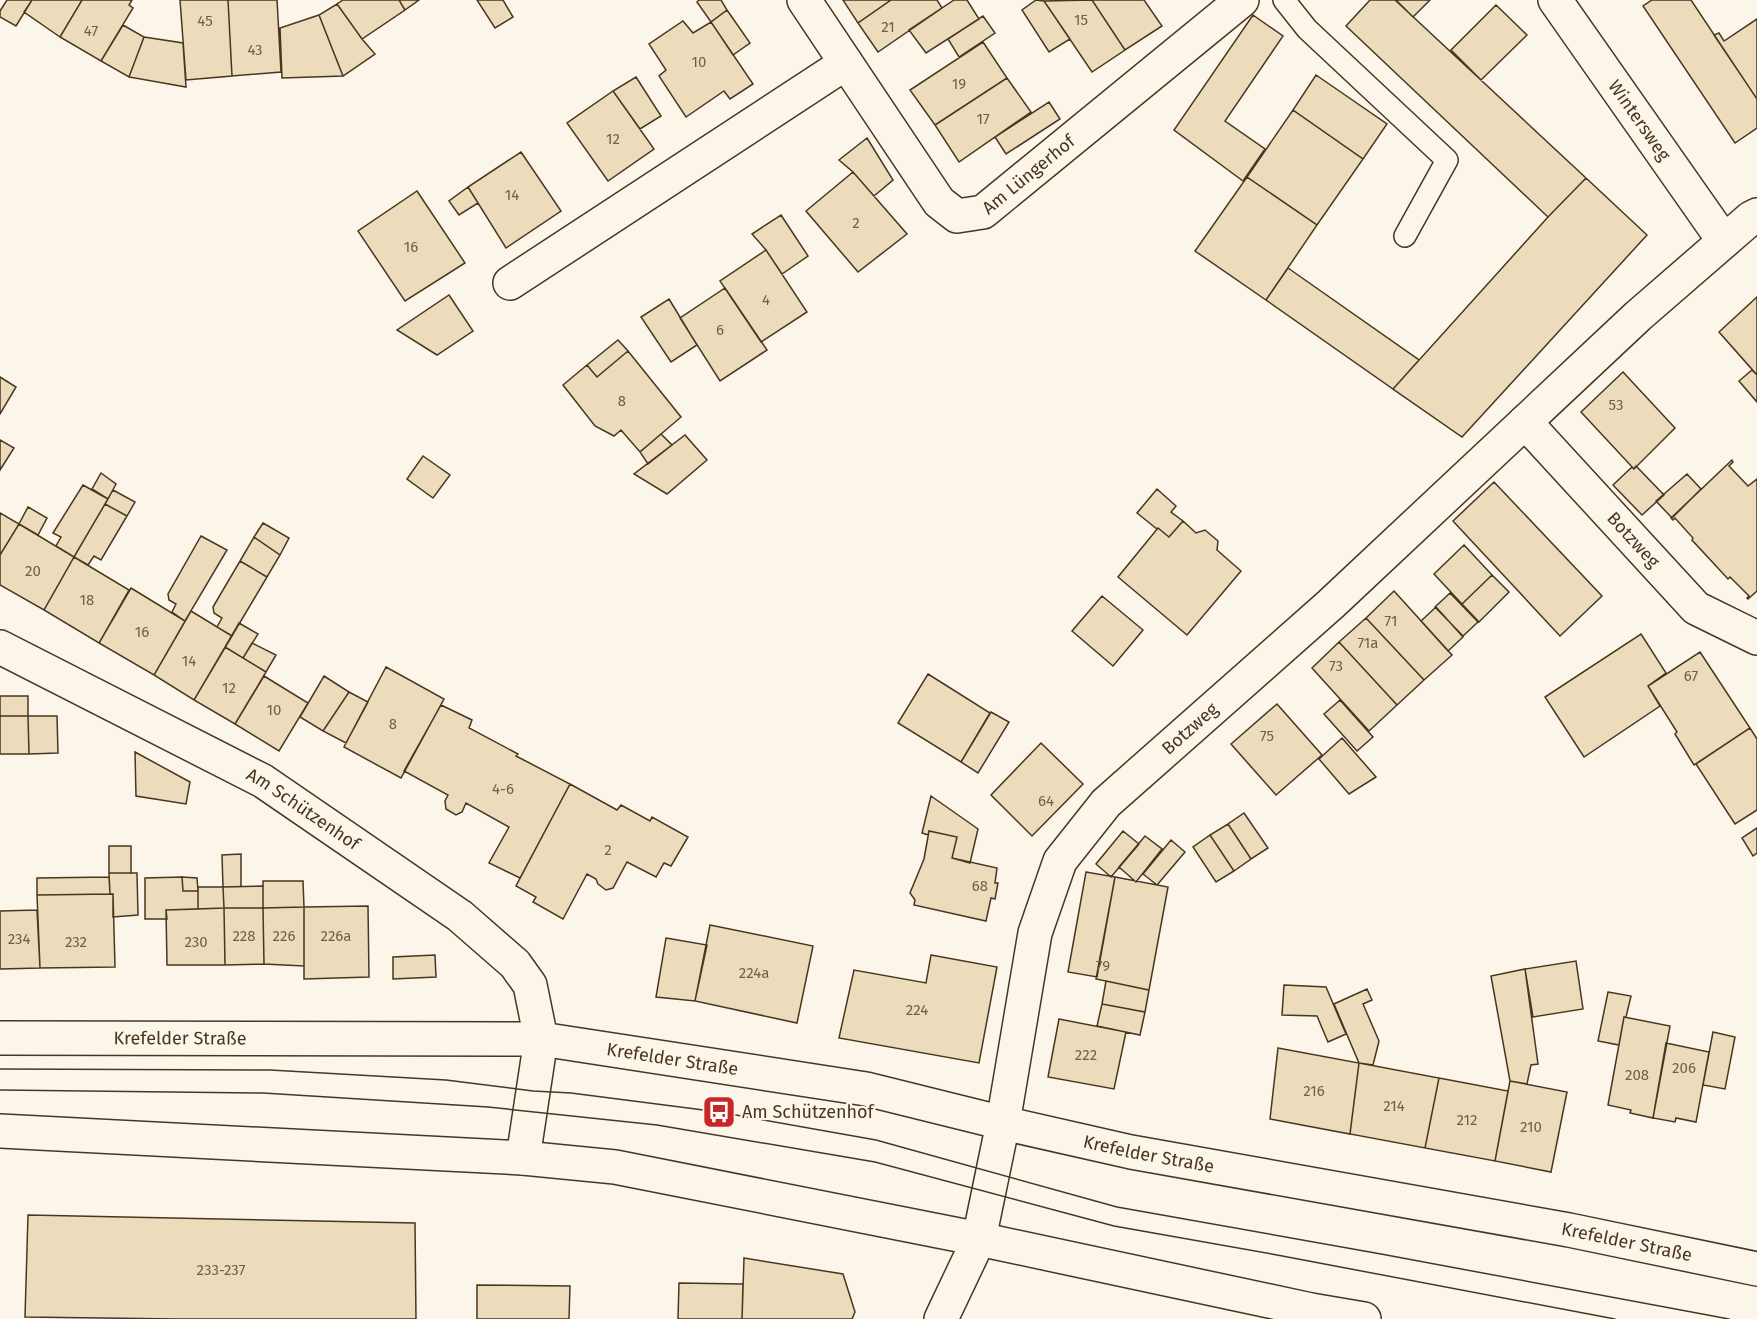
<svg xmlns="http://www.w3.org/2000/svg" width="1757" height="1319" font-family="'Fira Sans',sans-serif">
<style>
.building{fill:#ecdcbc;stroke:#4a3520;stroke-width:1.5}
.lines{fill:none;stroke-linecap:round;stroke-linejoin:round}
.service-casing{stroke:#4a3520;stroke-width:24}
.minor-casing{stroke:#4a3520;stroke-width:36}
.tertiary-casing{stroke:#4a3520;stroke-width:36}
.service{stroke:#fbf6e9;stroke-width:21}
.minor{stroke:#fbf6e9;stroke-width:33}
.tertiary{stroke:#fbf6e9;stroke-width:33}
.tram{stroke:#4a3520;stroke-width:1.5}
.labels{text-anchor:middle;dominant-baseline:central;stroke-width:4.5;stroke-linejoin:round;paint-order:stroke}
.number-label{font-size:15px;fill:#725f47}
.street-label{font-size:18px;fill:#4a3520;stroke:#fbf6e9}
.poi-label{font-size:18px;fill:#4a3520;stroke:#fbf6e9;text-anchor:start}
</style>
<rect width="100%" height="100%" fill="#fbf6e9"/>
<path class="building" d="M7,0h25l-16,26 -16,-9v-6z
M32,0h50l-22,37 -36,-25z
M82,0h50l-3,5 4,3 -32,53 -41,-24z
M180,0h48l4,76 -46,4z
M228,0h49l4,72 -49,4z
M343,0h56l6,10 -43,29 -25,-35z
M399,0h20l-14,10z
M477,0h26l10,17 -18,11z
M699,0h22l6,10 -16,12 -14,-20z
M843,0h48l-33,23z
M891,0h46l5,8 -64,44 -20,-29z
M954,0h13l12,19 -53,34 -17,-23z
M1036,0l8,1 26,38 -21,13 -27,-42z
M1092,0h52l18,26 -37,24z
M1092,0l33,50 -33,22 -48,-71z
M1370,0h25l191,178 -38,39 -202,-191z
M1396,0h34l-17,17z
M1652,0h39l66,99v29l-22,15 -92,-137z
M337,4l25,35 13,15 -32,22 -24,-61z
M1496,5l31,30 -46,45 -30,-30z
M727,10l23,33 -17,12 -22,-33z
M319,15l24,61 -61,2 -2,-50z
M1253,15l30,21 -58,85 40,28 -22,32 -69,-51z
M983,16l12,17 -36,24 -11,-18z
M1757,19v80l-43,-64 5,-2 5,8z
M683,21l10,12 18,-11 42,62 -23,15 -6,-8 -38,26 -27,-41 7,-6 -17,-26z
M123,25l21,12 -15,40 -28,-16z
M144,37l39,6 3,44 -57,-10z
M983,42l24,36 -72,47 -25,-35z
M1316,75l71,49 -24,35 -70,-49z
M636,77l25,39 -21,13 -27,-38z
M1007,78l24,34 -72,50 -24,-37z
M613,91l41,58 -46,32 -41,-58z
M1049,102l11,17 -54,35 -11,-17z
M1293,110l70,49 -46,66 -70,-48z
M867,138l26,42 -19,16 -21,-24 -14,-12z
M521,152l40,59 -55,37 -38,-61z
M853,172l54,62 -49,38 -52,-61z
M1247,177l70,48 -51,75 -71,-49z
M1586,178l61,57 -185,202 -69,-48 155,-172z
M468,187l10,16 -19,12 -10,-14z
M417,191l48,72 -60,38 -47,-70z
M781,215l27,41 -26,18 -16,-24 -14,-16z
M766,250l41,62 -46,30 -41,-61z
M1288,268l131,92 -26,29 -127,-89z
M725,288l42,62 -47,31 -40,-63z
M449,295l24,36 -36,24 -40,-25z
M1757,297v78l-38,-43z
M669,299l28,46 -26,17 -30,-45z
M618,340l10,11 -31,26 -10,-12z
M628,351l53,66 -41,35 -19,-22 -7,6 -19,-10 -32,-41 24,-20 10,12z
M1752,370l5,5v27l-18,-21z
M1623,372l52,56 -41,41 -53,-57z
M0,377l16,10 -16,27z
M661,434l11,11 -24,19 -8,-12z
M685,435l22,25 -40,34 -33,-20z
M0,440l14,8 -14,22z
M423,456l27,19 -17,23 -26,-19z
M1732,460l1,2 -4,4 19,20 9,-7v112l-9,8 -1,-1 2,-2 -19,-19 -2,2 -36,-39 1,-2 -18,-20 -2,2 -2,-2z
M1636,466l28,29 -22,20 -29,-30 19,-18 2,2z
M101,473l15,11 -8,15 -16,-10z
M1687,474l14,15 -29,29 -16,-17z
M1494,482l108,114 -42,40 -107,-115z
M83,485l25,14 -34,58 -18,-11 5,-9 -8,-4z
M1157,489l19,17 -5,6 12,9 -14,16 -11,-9 -1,1 -20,-16z
M113,490l22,12 -8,14 -22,-12z
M105,504l22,12 -26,44 -7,-4 -6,9 -14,-8z
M28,507l19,11 -9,17 -19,-11z
M0,513l19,11 -19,31z
M1183,521l13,12 9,-3 13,11 -1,9 24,21 -54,64 -69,-58 40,-49 11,9z
M263,523l26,15 -9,17 -26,-18z
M19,524l55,33 -30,53 -44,-25v-30z
M201,536l26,14 -42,71 -13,-9 4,-8 -7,-4 -1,-6z
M254,537l26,18 -13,22 -27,-16z
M1464,545l28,30 -30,29 -28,-30z
M74,557l55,33 -30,53 -55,-33z
M240,561l27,16 -35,59 -15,-9 5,-9 -8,-5 -1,-6z
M1492,575l17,17 -30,30 -17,-18z
M131,588l54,33 -31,54 -55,-32z
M1394,591l58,64 -28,25 -58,-62z
M1450,593l28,29 -15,14 -28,-29z
M1102,596l41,34 -30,36 -41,-35z
M1436,607l27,30 -15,14 -27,-30z
M191,611l41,25 -38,64 -40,-25z
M1366,618l58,62 -27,25 -58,-63z
M239,623l19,11 -15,24 -18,-11z
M1641,634l25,39 -18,13 12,20 -76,51 -39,-60z
M1339,642l58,63 -28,26 -57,-63z
M252,643l24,12 -10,17 -23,-14z
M225,647l41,25 -31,52 -41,-24z
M1700,652l50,76 -56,37 -19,-31 2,-2 -29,-46z
M386,667l58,32 -43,79 -57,-31z
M928,674l62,39 -29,49 -63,-39z
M264,676l44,27 -29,48 -44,-27z
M324,676l25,16 -26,39 -23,-14z
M349,692l19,10 -22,41 -23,-12z
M0,696h28v20h-28z
M1340,700l33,37 -16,14 -33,-37z
M1277,704l45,51 -46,40 -45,-51z
M441,705l31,15 -3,8 49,26 -2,2 54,28 -50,94 -31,-15 20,-36 -43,-24 -4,9 -6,3 -10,-6 -1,-8 3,-6 -44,-24z
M991,712l18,10 -31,51 -17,-11z
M0,716h28l1,38h-29z
M28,716h29l1,37 -29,1z
M1750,728l7,11v71l-22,14 -39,-60z
M1342,738l34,39 -27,17 -30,-35z
M1041,743l42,41 -51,52 -41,-41z
M135,752l55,30 -4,22 -50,-8z
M570,784l47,26 4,-5 29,16 2,-4 36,20 -17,29 -7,-3 -8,14 -29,-15 -14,26 -7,2 -8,-6 -2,-5 -9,-5 -24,45 -30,-17 3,-5 -20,-11z
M931,796l47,33 -8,34 -18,-5 5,-21 -28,-6 -1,4 -6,-2z
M1244,813l24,35 -17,11 -23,-35z
M1228,824l23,35 -17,12 -24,-36z
M1757,828v25l-4,3 -11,-18z
M929,831l28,6 -5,21 45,10 -2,15h3l-3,16 -4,-1 -5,23 -72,-16 1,-5 -5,-7 14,-34z
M1123,831l16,13 -28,33 -15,-13z
M1210,835l24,36 -18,11 -23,-35z
M1145,836l17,13 -26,33 -17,-15z
M1171,840l14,12 -28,33 -14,-11z
M109,846h22v27h-22z
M241,854v33h-18l-1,-32z
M1086,872l29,5 -18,100 -29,-5z
M109,873h28l1,42 -25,2v-23h-3z
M109,877l1,17 -73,1v-17z
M182,877l15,1 1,13h-15z
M182,877l1,14h15v18l-32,1 1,9h-22v-41z
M1115,877l53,10 -19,103 -53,-11z
M263,881h40l1,26 -41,1z
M263,886v22h-39l-1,-21z
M198,887h25l1,21 -26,1z
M113,894l2,73 -75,1 -3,-73z
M368,906l1,71 -65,2v-72z
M304,907v59l-40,-2 -1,-56z
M224,908h39l1,56 -39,1z
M224,908l1,57h-58l-1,-55z
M37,910l3,58 -40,1v-58z
M710,925l103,21 -16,77 -102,-22z
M666,938l41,7 -12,56 -39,-4z
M435,955l1,22 -43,2v-22z
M931,955l66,12 -18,96 -140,-25 15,-68 72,13z
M1576,961l7,48 -50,8 -8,-48z
M1525,969l13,95 -7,1 -4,19 -17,-3 -19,-105z
M1106,981l43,9 -4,22 -43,-8z
M1284,985l42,2 20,47 -18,8 -11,-26 -35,-1z
M1367,989l5,11 -9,4 16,37 -6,24 -14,-2 -25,-59z
M1608,992l23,4 -5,21h-2l-5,28 -21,-4z
M1102,1004l43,8 -5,23 -43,-9z
M1624,1017l46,9 -17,92 -23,-5 1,-3 -23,-5z
M1059,1019l67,13 -12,57 -66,-12z
M1713,1032l22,5 -10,52 -22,-4z
M1666,1043l43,9 -13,70 -20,-4 -1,4 -22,-4z
M1278,1048l81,15 -9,71 -80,-15z
M1359,1063l80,15 -14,70 -75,-14z
M1439,1078l69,13 -13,70 -70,-13z
M1510,1081l57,11 -16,80 -56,-11z
M28,1215l387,8 1,96h-237l-154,-2z
M744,1258l99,16 12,38 -3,7h-110z
M679,1283l64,1 -1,35h-64z
M477,1285l93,1 -1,33h-92z"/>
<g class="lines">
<g class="service-casing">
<path id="service" d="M1284,0l23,29 140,131 -42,76"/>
</g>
<g class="minor-casing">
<g id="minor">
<path id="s1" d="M804,0l135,202 18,14 26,-4 259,-212"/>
<path id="s2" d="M1555,0l169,241"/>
<path d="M510,283l336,-220"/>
<path id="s3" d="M1525,422l171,186 61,30"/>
<path id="s4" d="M0,647l263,134 197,135 55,48 15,21 11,54 -18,119"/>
<path id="s5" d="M941,1319l38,-80 24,-116 32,-190 25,-72 46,-58 225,-199 307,-288 113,-98 6,-3"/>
</g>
</g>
<g class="tertiary-casing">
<g id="tertiary">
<path id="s6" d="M0,1038l541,1 325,50 137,34 128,29 438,78 188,39"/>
<path d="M0,1131l523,27 92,9 364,72 332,71 53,9"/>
</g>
</g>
<use href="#service" class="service"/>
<use href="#minor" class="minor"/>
<use href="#tertiary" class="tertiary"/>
<path class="tram" d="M0,1069l270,1 176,10 87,11 38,2 148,19 157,28 241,67 264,47 348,65
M0,1090l263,3 225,14 169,18 218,37 239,64 163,29 338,64"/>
</g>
<defs>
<g id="bus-square" transform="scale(1.725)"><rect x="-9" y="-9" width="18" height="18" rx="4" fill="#c62828" stroke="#fbf6e9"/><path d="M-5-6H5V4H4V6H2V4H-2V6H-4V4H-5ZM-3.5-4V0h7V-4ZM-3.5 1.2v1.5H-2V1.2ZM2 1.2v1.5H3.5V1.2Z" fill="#fff"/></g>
</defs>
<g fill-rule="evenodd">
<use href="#bus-square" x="719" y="1112"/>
</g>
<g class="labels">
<g class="number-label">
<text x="1081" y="20">15</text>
<text x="205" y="21">45</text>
<text x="888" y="27">21</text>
<text x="91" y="31">47</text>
<text x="255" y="50">43</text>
<text x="699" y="62">10</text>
<text x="959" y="84">19</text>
<text x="983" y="119">17</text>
<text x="613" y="139">12</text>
<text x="512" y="195">14</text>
<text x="856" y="223">2</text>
<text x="411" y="247">16</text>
<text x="766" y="300">4</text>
<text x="720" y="330">6</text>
<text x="622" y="401">8</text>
<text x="1616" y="405">53</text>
<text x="33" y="571">20</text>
<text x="87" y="600">18</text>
<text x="1391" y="621">71</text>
<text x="142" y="632">16</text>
<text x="1368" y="643">71a</text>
<text x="189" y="661">14</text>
<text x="1336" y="666">73</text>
<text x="1691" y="676">67</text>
<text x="229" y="688">12</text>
<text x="274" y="710">10</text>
<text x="393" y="724">8</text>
<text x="1267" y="736">75</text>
<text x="503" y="789">4-6</text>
<text x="1046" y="801">64</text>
<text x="608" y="850">2</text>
<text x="980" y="886">68</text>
<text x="244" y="936">228</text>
<text x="284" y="936">226</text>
<text x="336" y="936">226a</text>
<text x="19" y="939">234</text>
<text x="76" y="942">232</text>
<text x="196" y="942">230</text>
<text x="1103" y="966">79</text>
<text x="754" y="973">224a</text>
<text x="917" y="1010">224</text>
<text x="1086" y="1055">222</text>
<text x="1684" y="1068">206</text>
<text x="1637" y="1075">208</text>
<text x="1314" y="1091">216</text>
<text x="1394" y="1106">214</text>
<text x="1467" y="1120">212</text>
<text x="1531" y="1127">210</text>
<text x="221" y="1270">233-237</text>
</g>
<g class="street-label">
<text stroke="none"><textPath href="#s2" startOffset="147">Wintersweg</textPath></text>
<text stroke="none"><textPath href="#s1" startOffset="351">Am Lüngerhof</textPath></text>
<text stroke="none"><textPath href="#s3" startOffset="160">Botzweg</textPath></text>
<text stroke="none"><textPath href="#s5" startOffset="662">Botzweg</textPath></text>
<text stroke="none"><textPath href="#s4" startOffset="344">Am Schützenhof</textPath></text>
<text stroke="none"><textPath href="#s6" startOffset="180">Krefelder Straße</textPath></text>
<text stroke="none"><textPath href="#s6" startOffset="674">Krefelder Straße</textPath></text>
<text stroke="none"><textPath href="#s6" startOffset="1160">Krefelder Straße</textPath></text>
<text stroke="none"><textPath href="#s6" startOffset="1646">Krefelder Straße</textPath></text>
</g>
<g class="poi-label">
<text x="742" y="1112">Am Schützenhof</text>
</g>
</g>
</svg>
